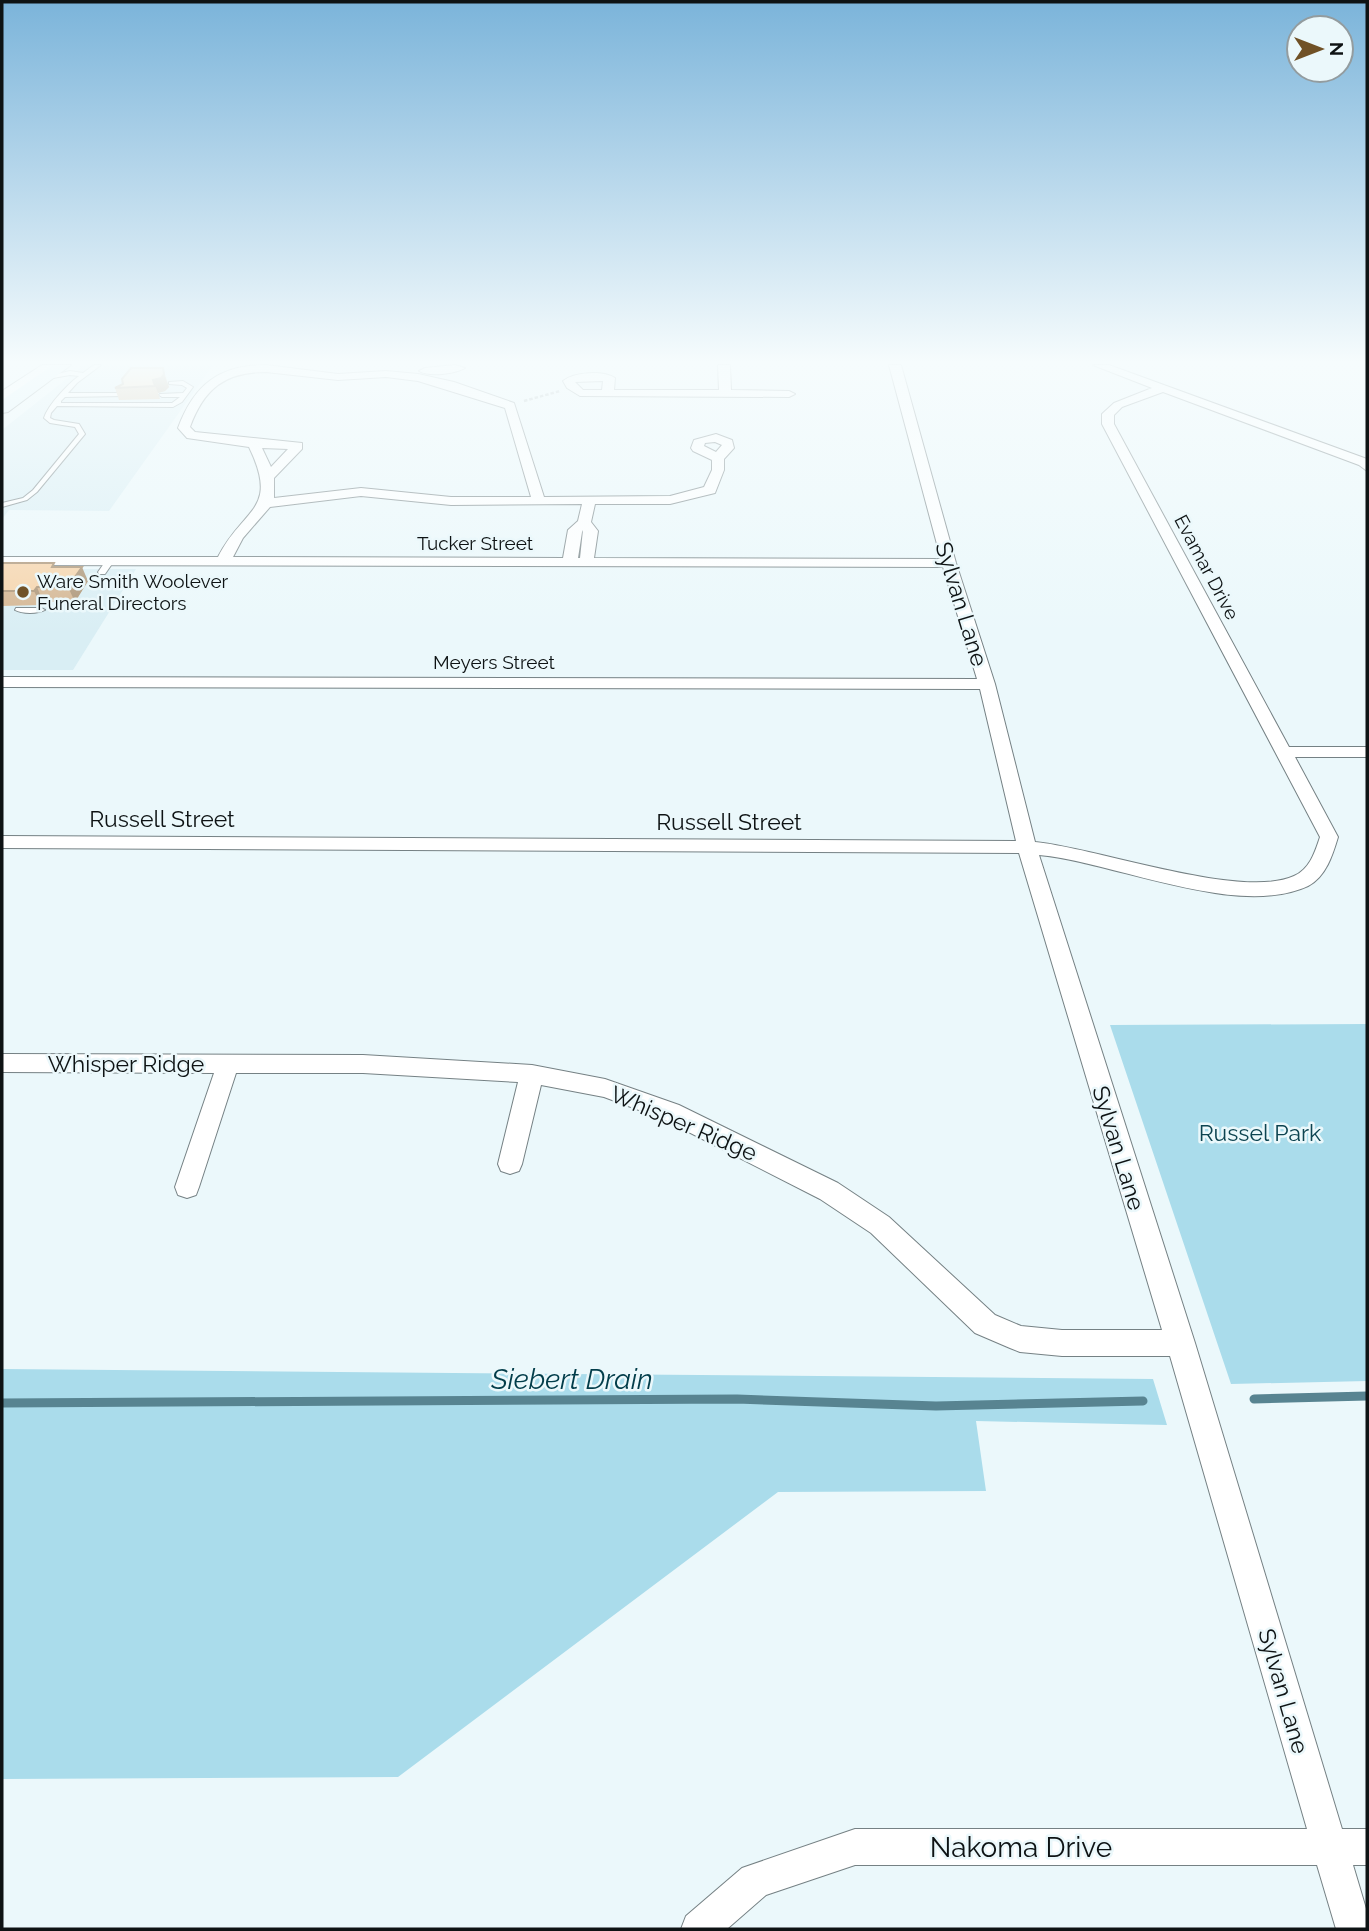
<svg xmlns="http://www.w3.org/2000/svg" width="1369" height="1931" font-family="Raleway,sans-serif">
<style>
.built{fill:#d9eef4}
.green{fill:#aadceb}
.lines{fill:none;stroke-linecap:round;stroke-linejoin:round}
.stream{stroke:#588491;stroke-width:9}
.service-casing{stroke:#758184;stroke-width:2}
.minor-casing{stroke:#758184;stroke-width:2}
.tertiary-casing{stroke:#758184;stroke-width:2}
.secondary-casing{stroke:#758184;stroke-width:2}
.path{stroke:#a4afb1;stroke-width:2.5;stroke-dasharray:3.5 2;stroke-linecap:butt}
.service{fill:#fff;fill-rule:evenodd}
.minor{fill:#fff;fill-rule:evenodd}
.tertiary{fill:#fff;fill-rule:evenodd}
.secondary{fill:#e0f6fd;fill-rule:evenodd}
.wall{fill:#d4b591}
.shaded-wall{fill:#ac9476}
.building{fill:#f6d3a9;stroke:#ac9476;stroke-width:2}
.poi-dot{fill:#705126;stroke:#ebf8fb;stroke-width:2.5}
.labels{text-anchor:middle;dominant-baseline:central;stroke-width:5;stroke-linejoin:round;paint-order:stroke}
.far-street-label{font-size:19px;fill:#0e1314;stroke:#ebf8fb}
.far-poi-label{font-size:19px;fill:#0e1314;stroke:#ebf8fb;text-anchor:start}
.street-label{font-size:23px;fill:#0e1314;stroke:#ebf8fb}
.park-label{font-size:23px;fill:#0d4451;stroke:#ebf8fb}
.near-water-label{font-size:28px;font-style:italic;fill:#023d4a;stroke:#ebf8fb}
.near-street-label{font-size:28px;fill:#0e1314;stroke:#ebf8fb}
</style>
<rect width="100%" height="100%" fill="#ebf8fb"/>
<path class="built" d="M84,365h129l-104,146 -100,-1 -7,9v-89z
M2,569h134l-63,101h-71z"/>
<path class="green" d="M1367,1024v357l-136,3 -121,-359z
M2,1369l1151,10 14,46 -191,-4 10,70 -208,1 -380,285 -396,2z"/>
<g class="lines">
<path class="stream" d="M1254,1399l113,-3
M2,1403l735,-4 199,7 207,-5"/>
<g class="service-casing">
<path id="service" d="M94,365h7l-24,18 -9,10h55l3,2 -1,1 -60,1 -4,4v2h111l8,-6h-18l-3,-2 1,-1 23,-1 4,-5 -5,-3 -13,-1v-2l14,-1 10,6 -11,15 -9,5 -116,-1 -6,7 -1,5 4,2 25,4 6,10 -48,58 -10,8 -25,7v-4l21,-5 10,-8 46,-56 -4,-7 -25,-4 -6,-5c4,-13 24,-34 35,-42l-9,-1 -23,4 -3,-2 26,-6 13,2z
M107,559l7,2 -9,13h-6l-1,-2z
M16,608h25l4,2c-7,4 -23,4 -30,0z"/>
</g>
<g class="minor-casing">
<path id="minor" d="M266,365l72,9 48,-3 32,3 36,8 60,21 30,94 126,-1 34,-9 8,-17v-10l-19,-9 -2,-3 3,-8 22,-6 16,6 2,8 -10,11v11l-9,23 -45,11h-75l-4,18 7,9 -4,27 347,1 -52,-194h12l55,198 39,121 40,158c63,6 206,58 259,34 16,-7 21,-24 26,-39l-218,-413v-10l12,-11 38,-15 -59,-23h16l258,94v12l-8,-6 -196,-73 -41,15 -8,8v9l175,323h78v10h-72l43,80c-5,17 -12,40 -30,49 -71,33 -193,-24 -269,-31l156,488 147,486h25v36h-14l14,47v17h-31l-19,-64h-462l-89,30 -39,34h-46l5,-13 56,-48 113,-39h452l-137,-473h-108l-42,-4 -10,-4 -35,-15 -104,-100 -51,-34 -157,-80 -59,-22 -63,-12 -19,79 -3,7 -9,3 -9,-3 -3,-7 20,-82 -155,-9h-127l-37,114 -3,8 -9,3 -9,-3 -3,-8 39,-114 -212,-1v-18l361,1 169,10 73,14 74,26 159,78 51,34 106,98 26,11 41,4h100l-143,-477 -1017,-5v-12l1014,5 -36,-152 -978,-2v-10l975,2 -34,-112 -941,-2v-8h216c25,-50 62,-46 31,-110l-62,-9 -9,-10c16,-43 41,-63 88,-63zM266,372l72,8 48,-3 32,4 87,27 26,89h-80l-90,-9 -87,10v-20l28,-29v-6l-107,-11 -5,-5c14,-38 35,-55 76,-55zM715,442l7,3 -6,7 -12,-6 1,-3zM262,448l26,1 -17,18zM361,496l90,9 131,-1 -4,17 -10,9 -5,28 -330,-1 10,-19 27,-31zM583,530l-3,28h-2l4,-26z
M455,365l10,3c-10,6 -36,9 -46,3l6,-3z
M718,365h12l1,25 58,1 6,3 -6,3 -209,-1 -13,-8 -4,-7c11,-9 40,-11 52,-3l-1,12h105zM603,381l-1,9h-19l-8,-8z"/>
</g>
<g class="tertiary-casing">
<path id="tertiary" d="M42,365h16l-56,36v-10z"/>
</g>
<g class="secondary-casing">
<path id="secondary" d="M53,365h18l-63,47 -6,1v-13z"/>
</g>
<path class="path" d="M524,401l36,-10"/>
<use href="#service" class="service"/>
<use href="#minor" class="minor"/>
<use href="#tertiary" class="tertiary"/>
<use href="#secondary" class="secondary"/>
</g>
<path class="wall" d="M163,368l6,19 -4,4 -7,2 2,6 -41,1 -4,-12z
M2,563l54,4 32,14 -13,21h-32l-2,3 -39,1z"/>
<path class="shaded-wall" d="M164,374l5,13 -4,4 -7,2 -5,-13z
M82,567l6,14 -13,21 -7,-15z
M37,587l6,15 -2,3 -7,-14z"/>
<path class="building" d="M131,368h32l1,6 -3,4 -8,2 2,6 -40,2 8,-4 -1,-5z
M2,563h52l-2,4h30l-14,20h-31l-3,4h-32z"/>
<linearGradient id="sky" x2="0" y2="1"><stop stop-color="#7bb4da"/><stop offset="0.57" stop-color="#f6fcfd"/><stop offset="1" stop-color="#f6fcfd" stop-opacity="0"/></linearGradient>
<rect width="1369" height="635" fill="url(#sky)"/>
<circle class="poi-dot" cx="23" cy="592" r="7"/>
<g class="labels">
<g class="far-street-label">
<text x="475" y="543">Tucker Street</text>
<text transform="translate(1207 567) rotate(62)">Evamar Drive</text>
<text x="494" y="662">Meyers Street</text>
</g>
<g class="far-poi-label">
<text x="37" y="581">Ware Smith Woolever<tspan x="37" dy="22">Funeral Directors</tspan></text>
</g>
<g class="street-label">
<text transform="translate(962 604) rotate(73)">Sylvan Lane</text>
<text x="162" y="818">Russell Street</text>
<text x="729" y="821">Russell Street</text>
<text x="126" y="1063">Whisper Ridge</text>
<text transform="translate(684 1123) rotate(23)">Whisper Ridge</text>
<text transform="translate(1119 1148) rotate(73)">Sylvan Lane</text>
<text transform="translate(1284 1691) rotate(74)">Sylvan Lane</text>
</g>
<g class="park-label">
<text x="1260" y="1132">Russel Park</text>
</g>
<g class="near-water-label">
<text x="572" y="1379">Siebert Drain</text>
</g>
<g class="near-street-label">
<text x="1021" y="1847">Nakoma Drive</text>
</g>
</g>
<rect width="1369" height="1931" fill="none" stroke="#0e1314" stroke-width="7"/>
<g transform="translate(1320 49) rotate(90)"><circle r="33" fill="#ebf8fb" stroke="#939c9f" stroke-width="2"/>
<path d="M0-5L12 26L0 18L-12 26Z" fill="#705126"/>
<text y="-10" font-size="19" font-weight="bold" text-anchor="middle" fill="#0e1314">N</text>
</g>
</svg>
